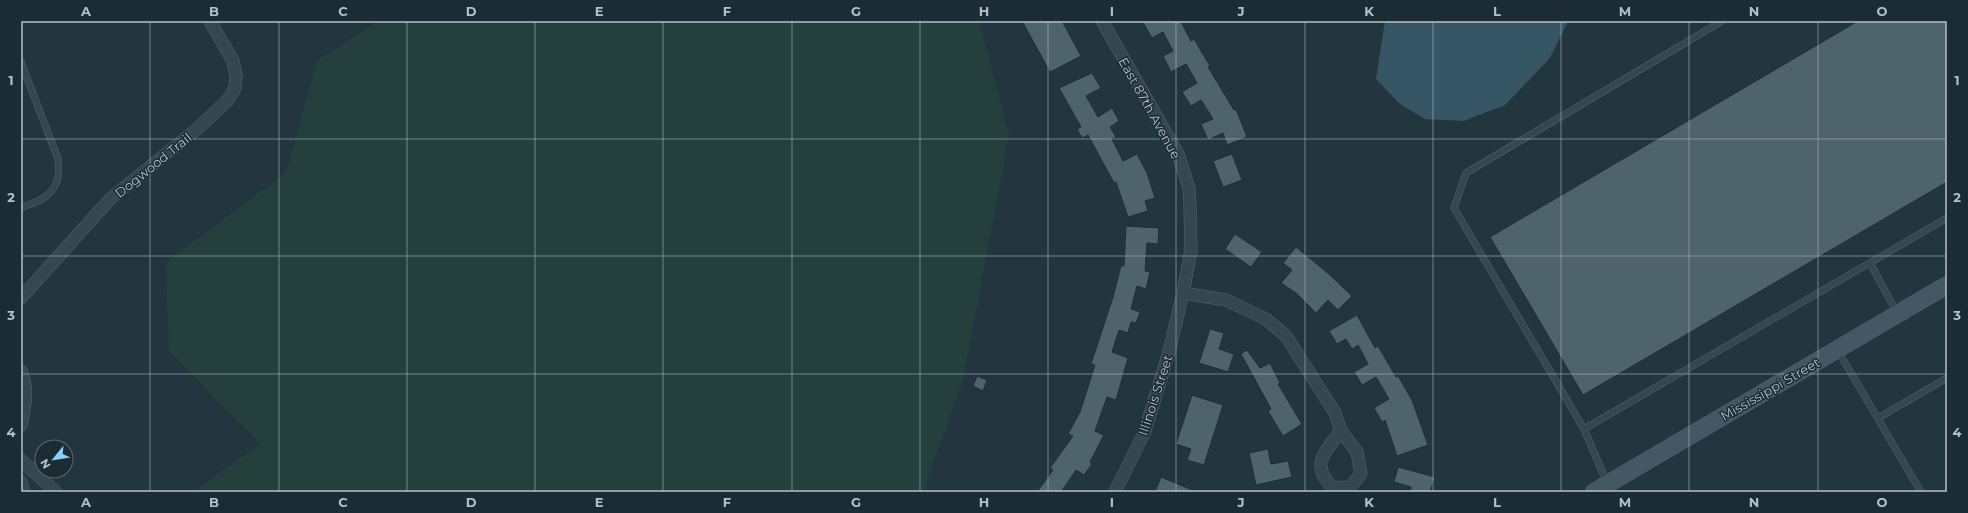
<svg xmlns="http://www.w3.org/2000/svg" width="1968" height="513" font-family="Montserrat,sans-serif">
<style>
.green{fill:#25403c}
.water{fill:#365666}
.building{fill:#4e636c;stroke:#1e2e36}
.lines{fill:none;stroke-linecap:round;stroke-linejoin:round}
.lane-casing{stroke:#55646d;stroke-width:7}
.street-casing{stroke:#55646d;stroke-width:13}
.secondary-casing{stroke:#55646d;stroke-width:18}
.lane{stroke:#37474f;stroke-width:6}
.street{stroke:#37474f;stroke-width:12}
.secondary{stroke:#455762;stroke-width:17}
.grid{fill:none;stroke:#b3c1ca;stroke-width:1;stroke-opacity:0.55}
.labels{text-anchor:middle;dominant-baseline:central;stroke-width:3;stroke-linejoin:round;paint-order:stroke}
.street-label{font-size:13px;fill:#b3c1ca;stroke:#1c2c34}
.neatline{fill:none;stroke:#b3c1ca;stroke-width:1.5}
.grid-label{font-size:13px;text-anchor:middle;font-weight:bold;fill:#b3c1ca}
</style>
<rect width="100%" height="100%" fill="#23363f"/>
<path class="green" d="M378,21h601l30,113 -46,246 -40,112h-724v-5l62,-43 -92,-93 -3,-89 120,-89 31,-112z"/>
<path class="water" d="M1385,21h183l-18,37 -45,47 -42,16 -38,-2 -25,-15 -24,-25z"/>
<path class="building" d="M1022,21h40l19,35 -31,16z
M1142,21h40l-1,1 10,19 3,-2 16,27 -2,1 26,43 2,-1 11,28 -20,8 -4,-12 -15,7 -7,-16 12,-5 -12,-19 -10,6 -9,-14 15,-9 -11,-19 -15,8 -8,-16 10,-5 -10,-19 -11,6z
M1858,21h89v161l-364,213 -93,-158z
M1092,73l9,15 -15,8 12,21 14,-9 7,13 -9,6 6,10 -4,2 11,22 14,-7 10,19 8,25 -10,3 3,10 -20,6 -12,-35 -2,1 -26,-48 -6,3 -5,-9 4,-2 -22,-39z
M1232,154l10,26 -19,7 -10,-26z
M1126,226l33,2 -1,16 -11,-1 -2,28 5,1 -4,17 -9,-3 -6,23 9,3 -4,11 -5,-1 -3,11 -9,-3 -7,22 16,6 -12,42 -9,-3 -12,34 9,4 -14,27 2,2 -8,11 -8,-5 -15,22h-24l16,-22 -3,-2 23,-32 -5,-2 12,-22 15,-47 -4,-1 22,-67 8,-31h3z
M1235,234l27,18 -11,15 -26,-18z
M1296,247l33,27 23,22 -14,14 -10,-10 -12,13 -20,-20 -15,-10 11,-13 -9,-7z
M1357,315l18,33 3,-2 18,31 2,-1 14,24 16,45 -31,11 -12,-36 -3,2 -8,-14 15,-9 -13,-22 -14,8 -8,-13 14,-8 -10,-19 -6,4 -6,-10 -9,5 -8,-13z
M1210,329l14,4 -5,16 15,5 -6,18 -29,-9z
M1247,350l13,18 10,-5 10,20 -2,1 24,40 -19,12 -15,-25 3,-2 -30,-55z
M977,376l10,4 -4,11 -10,-5z
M1192,395l31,10 -19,60 -17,-5 4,-11 -15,-5z
M1268,449l3,15 17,-3 4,16 -36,8 -7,-32z
M1398,467l37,10 -5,15h-20l1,-5 -17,-5z
M1161,477l36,15h-42z"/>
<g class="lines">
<g class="lane-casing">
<path id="lane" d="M21,62l37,97c4,29 -9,41 -37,48
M1870,263l27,50
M1838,351l83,141
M1878,418l69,-40
M1584,429l363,-211
M1611,492l-27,-63 -130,-221 12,-35 256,-152"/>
</g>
<g class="street-casing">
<path id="street" d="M1102,21l76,133 11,34 1,18 1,44 -8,43 -14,59 -24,79 -30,61
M1183,293l43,7 40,19 20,17 49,77 6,18 16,21 4,22 -12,14 -17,-1c-22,-23 -7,-35 9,-56
M21,298l89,-99 87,-70 31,-29 7,-12 1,-12 -3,-15 -23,-40
M21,371c8,18 4,35 0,54
M21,460l35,32
M21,482l3,10"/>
</g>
<g class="secondary-casing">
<path id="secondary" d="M1594,492l353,-207"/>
</g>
<use href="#lane" class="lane"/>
<use href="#street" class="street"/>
<use href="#secondary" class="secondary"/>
</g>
<path class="grid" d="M150,21v471M279,21v471M407,21v471M535,21v471M663,21v471M792,21v471M920,21v471M1048,21v471M1176,21v471M1305,21v471M1433,21v471M1561,21v471M1689,21v471M1818,21v471M21,139h1926M21,256h1926M21,374h1926"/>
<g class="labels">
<g class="street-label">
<text transform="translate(1150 108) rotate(61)">East 87th Avenue</text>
<text transform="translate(153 165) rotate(-39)">Dogwood Trail</text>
<text transform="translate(1770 389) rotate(-30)">Mississippi Street</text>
<text transform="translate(1155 395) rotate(-72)">Illinois Street</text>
</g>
</g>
<rect width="1968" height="513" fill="none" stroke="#1c2c34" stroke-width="44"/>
<g transform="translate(54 459) rotate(240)"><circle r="19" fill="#1c2c34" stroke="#586870"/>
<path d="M0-3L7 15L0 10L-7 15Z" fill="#86d0fb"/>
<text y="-6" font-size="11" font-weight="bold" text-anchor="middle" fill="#b3c1ca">N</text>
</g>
<rect x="22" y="22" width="1924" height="469" class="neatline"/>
<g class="grid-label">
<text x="86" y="16">A</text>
<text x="214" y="16">B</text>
<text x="343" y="16">C</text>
<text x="471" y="16">D</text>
<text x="599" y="16">E</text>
<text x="727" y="16">F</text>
<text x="856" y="16">G</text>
<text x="984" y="16">H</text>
<text x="1112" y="16">I</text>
<text x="1241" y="16">J</text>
<text x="1369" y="16">K</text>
<text x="1497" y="16">L</text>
<text x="1625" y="16">M</text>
<text x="1754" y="16">N</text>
<text x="1882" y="16">O</text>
<text x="11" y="85">1</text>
<text x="1957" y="85">1</text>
<text x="11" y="202">2</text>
<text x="1957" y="202">2</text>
<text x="11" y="320">3</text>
<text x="1957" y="320">3</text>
<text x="11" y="437">4</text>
<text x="1957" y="437">4</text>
<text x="86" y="507">A</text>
<text x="214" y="507">B</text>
<text x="343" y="507">C</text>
<text x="471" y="507">D</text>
<text x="599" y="507">E</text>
<text x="727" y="507">F</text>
<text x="856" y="507">G</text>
<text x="984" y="507">H</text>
<text x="1112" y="507">I</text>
<text x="1241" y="507">J</text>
<text x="1369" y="507">K</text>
<text x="1497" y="507">L</text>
<text x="1625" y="507">M</text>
<text x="1754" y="507">N</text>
<text x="1882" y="507">O</text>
</g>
</svg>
